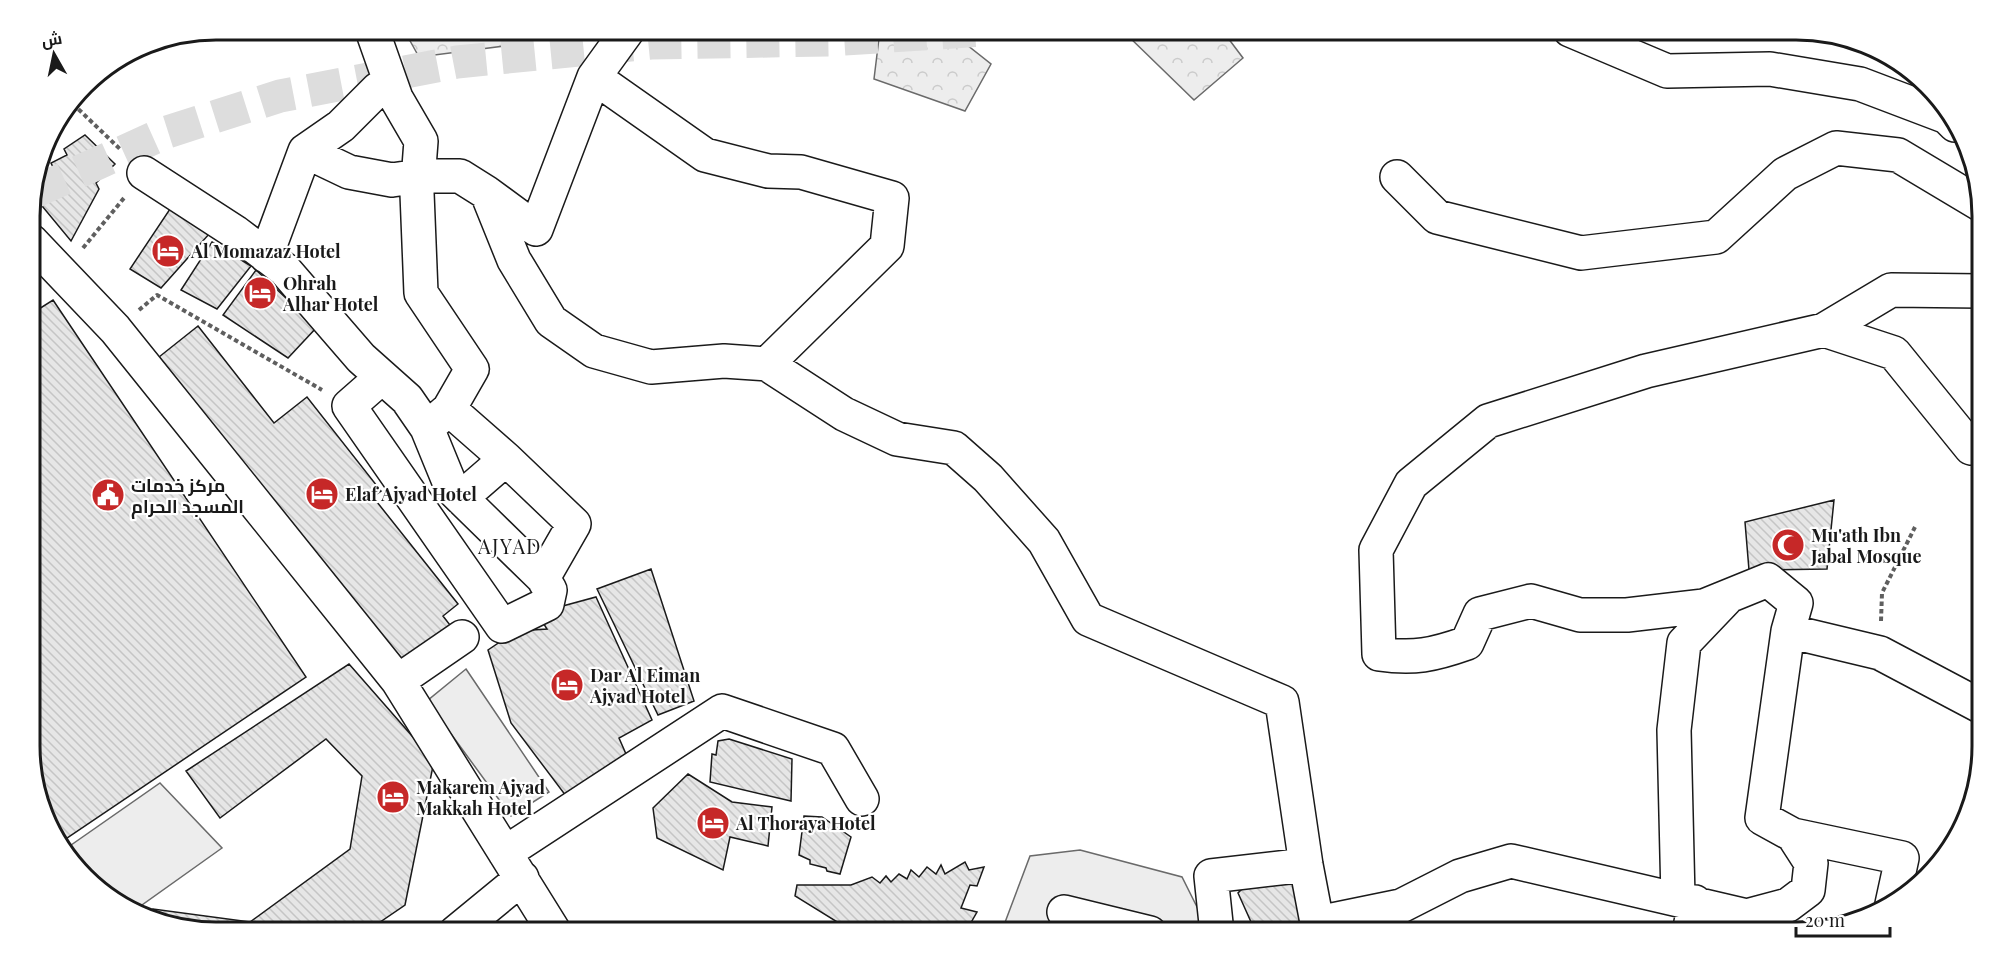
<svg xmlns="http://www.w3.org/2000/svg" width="2012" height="963" font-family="'Playfair Display',Cairo,serif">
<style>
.forest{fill:url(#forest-crowns);stroke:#6a6a6a;stroke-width:1.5}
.built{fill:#ededed;stroke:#6a6a6a;stroke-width:1.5}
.building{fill:url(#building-back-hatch);stroke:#1a1a1a;stroke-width:1.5}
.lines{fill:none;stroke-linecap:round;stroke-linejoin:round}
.highway-tunnel{stroke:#ddd;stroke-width:33;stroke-dasharray:33 16;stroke-linecap:butt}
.minor-casing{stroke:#1a1a1a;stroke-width:36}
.path{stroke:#5f5f5f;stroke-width:4;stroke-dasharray:4.5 3;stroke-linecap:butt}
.minor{stroke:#fff;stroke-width:33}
.labels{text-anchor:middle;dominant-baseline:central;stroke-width:4.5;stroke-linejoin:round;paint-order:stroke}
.poi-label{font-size:18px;font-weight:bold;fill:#1a1a1a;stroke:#fff;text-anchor:start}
.neighbourhood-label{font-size:20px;letter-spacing:1.5px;fill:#1a1a1a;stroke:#fff}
.rim{fill:none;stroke:#1a1a1a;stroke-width:3}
</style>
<defs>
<pattern id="forest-crowns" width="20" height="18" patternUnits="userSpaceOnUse" patternTransform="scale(1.5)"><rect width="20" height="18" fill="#ededed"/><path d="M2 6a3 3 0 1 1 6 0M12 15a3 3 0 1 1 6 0" fill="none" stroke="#cbcbcb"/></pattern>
<pattern id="building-back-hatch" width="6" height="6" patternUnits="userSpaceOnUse" patternTransform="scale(1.5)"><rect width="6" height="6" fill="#e6e6e6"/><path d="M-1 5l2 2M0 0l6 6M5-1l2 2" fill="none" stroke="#c5c5c5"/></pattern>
</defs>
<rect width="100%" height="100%" fill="#fff"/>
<path class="forest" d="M411,30h95l-2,16 -85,11 -10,-18z
M880,30h68l43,34 -26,47 -91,-32z
M1141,30h81l21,28 -49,42 -69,-67z"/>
<path class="built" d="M466,669l83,123 -38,24 -84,-115z
M160,783l62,65 -90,64 -64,-52 -4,-10z
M1080,850l102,27 25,50 -1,6h-205l29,-77z"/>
<path class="building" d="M152,43l-25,18 -3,-3 22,-14z
M85,135l30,29 -19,19 3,6 -28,52 -38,-46 1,-5 23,-15 -6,-12 16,-8 -3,-6z
M172,206l38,27 -49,55 -31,-19z
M212,242l39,24 -34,43 -36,-19z
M256,270l61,57 -29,31 -65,-43z
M53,300l253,377 -245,165 -29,-71 -1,-457z
M198,326l76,97 33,-26 74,94 -8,6 85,107 -15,12 7,9 -49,38 -242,-306z
M1834,500l-7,69 -78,1 -4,-48z
M651,569l43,132 -36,14 -61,-126z
M596,597l56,123 -33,18 7,16 -60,42 -55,-73 -23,-73 28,-19 31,-2 -10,-16z
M349,664l85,97 -29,144 -41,28h-147l-73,-17 9,-7 97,13 100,-73 12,-73 -36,-37 -106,79 -34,-47z
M729,739l63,20 -1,42 -81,-19 2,-28 4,1 2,-14z
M688,774l44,28 40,5 -4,39 -38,-9 -7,33 -66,-32 -4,-30z
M804,816l18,1 29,20 -11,37 -13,-3 -1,-3 -16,-4v-4l-11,-5z
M965,862l4,8 15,-3 -7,19 -7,-1 -9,23 16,4 -12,21h-110l-60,-37 2,-11h54l21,-8 8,6 6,-7 5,6 8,-8 8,5 4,-9 8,7 8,-10 9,7 5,-9 4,9z
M1282,869l23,27 5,37h-54l-18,-40 17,-17z"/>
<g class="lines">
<path class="highway-tunnel" d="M34,192l133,-60 113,-36 177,-34 194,-19 178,-3 156,-10"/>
<g class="minor-casing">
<path id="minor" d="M372,30l24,68 25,43 -4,52 4,100 51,76 -23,40 -22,19
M1570,30l97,41 103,-2 90,15 87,33 8,8
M594,77l111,78 63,16 33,1 91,26 -5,48 -120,118
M305,151l44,21 43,8 27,-4h41l27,17 27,67 37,61 43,30 57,16 73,-6 43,3 77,50 53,25 57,9 34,30 56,63 44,78 194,83 24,163 13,68
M144,173l91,59 49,37 77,89 46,41 20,29 25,61 91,89 7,12 -3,14 -45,22 -153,-220 33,-29
M1397,177l40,40 144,36 135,-16 69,-63 51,-26 62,7 82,49
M487,193l49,36 58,-152 34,-47
M31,241l84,88 283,352 157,252
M266,256l39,-105 36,-25 37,-37 12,-7
M1824,330l67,-40 90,1
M449,409l57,50 68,65 -31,54
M1971,448l-77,-95 -70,-23 -178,41 -158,50 -77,63 -35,66 3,104c35,5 54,1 88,-11l13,-29 51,-13 49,14h47l77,-9 64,-26 28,23 -8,28 92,22 102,54
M461,498l45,-39
M398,681l64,-44
M1793,835l109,23 -10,46
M505,853l217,-142 111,38 29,50
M1678,898l-4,-168 10,-87 42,-44
M1064,912l86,21
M1318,923l83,-17 59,-30 51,-15 236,55 41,-11 20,-15 3,-27 -18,-28 -31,-17 26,-187
M455,933l67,-55
M1217,933l-6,-57 95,-11
M1689,933l6,-31"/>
</g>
<path class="path" d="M73,104l48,46
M83,248l41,-50
M139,310l18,-15 165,95
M1881,621l1,-28 33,-66"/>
<use href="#minor" class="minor"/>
</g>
<defs>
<g id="hotel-disc" transform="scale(1.725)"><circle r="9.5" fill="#c62828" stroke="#fff"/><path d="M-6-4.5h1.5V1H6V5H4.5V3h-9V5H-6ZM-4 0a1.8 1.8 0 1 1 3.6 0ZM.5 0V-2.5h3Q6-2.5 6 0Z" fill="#fff"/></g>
<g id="civic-disc" transform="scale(1.725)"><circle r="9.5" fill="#c62828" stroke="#fff"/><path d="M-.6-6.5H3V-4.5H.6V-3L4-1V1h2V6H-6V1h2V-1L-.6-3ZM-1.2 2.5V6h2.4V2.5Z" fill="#fff"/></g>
<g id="mosque-disc" transform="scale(1.725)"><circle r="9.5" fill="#c62828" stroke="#fff"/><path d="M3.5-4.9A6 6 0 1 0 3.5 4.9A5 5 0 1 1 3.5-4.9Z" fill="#fff"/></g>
</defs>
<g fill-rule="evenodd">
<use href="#hotel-disc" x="168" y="251"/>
<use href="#hotel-disc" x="260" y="293"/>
<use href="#hotel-disc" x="322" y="494"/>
<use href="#civic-disc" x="108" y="495"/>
<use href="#mosque-disc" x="1788" y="545"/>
<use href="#hotel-disc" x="567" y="685"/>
<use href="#hotel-disc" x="393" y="797"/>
<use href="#hotel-disc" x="713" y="823"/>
</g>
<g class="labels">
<g class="poi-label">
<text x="191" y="251">Al Momazaz Hotel</text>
<text x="283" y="283">Ohrah<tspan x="283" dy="21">Alhar Hotel</tspan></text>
<text x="131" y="485">مركز خدمات<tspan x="131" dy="21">المسجد الحرام</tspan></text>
<text x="345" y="494">Elaf Ajyad Hotel</text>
<text x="1811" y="535">Mu'ath Ibn<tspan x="1811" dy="21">Jabal Mosque</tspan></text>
<text x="590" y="675">Dar Al Eiman<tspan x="590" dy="21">Ajyad Hotel</tspan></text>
<text x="416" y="787">Makarem Ajyad<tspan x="416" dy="21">Makkah Hotel</tspan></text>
<text x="736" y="823">Al Thoraya Hotel</text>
</g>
<g class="neighbourhood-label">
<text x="510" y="545">AJYAD</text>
</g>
</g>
<path d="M0 0H2012V963H0ZM216 40H1796A176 176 0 0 1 1972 216V746A176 176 0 0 1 1796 922H216A176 176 0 0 1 40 746V216A176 176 0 0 1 216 40Z" fill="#fff" fill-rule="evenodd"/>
<path class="rim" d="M216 40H1796A176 176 0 0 1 1972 216V746A176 176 0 0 1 1796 922H216A176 176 0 0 1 40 746V216A176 176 0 0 1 216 40Z"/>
<g transform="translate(54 54) rotate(351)" stroke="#ffffff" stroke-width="4.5" paint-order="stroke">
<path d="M0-4.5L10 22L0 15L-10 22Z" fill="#1a1a1a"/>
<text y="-9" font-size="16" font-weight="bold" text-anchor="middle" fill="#1a1a1a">ش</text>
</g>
<path d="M1796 927v9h94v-9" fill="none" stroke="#1a1a1a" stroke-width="3"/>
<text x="1805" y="927" font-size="18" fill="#1a1a1a" stroke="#ffffff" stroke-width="4.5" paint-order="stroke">20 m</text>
</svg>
